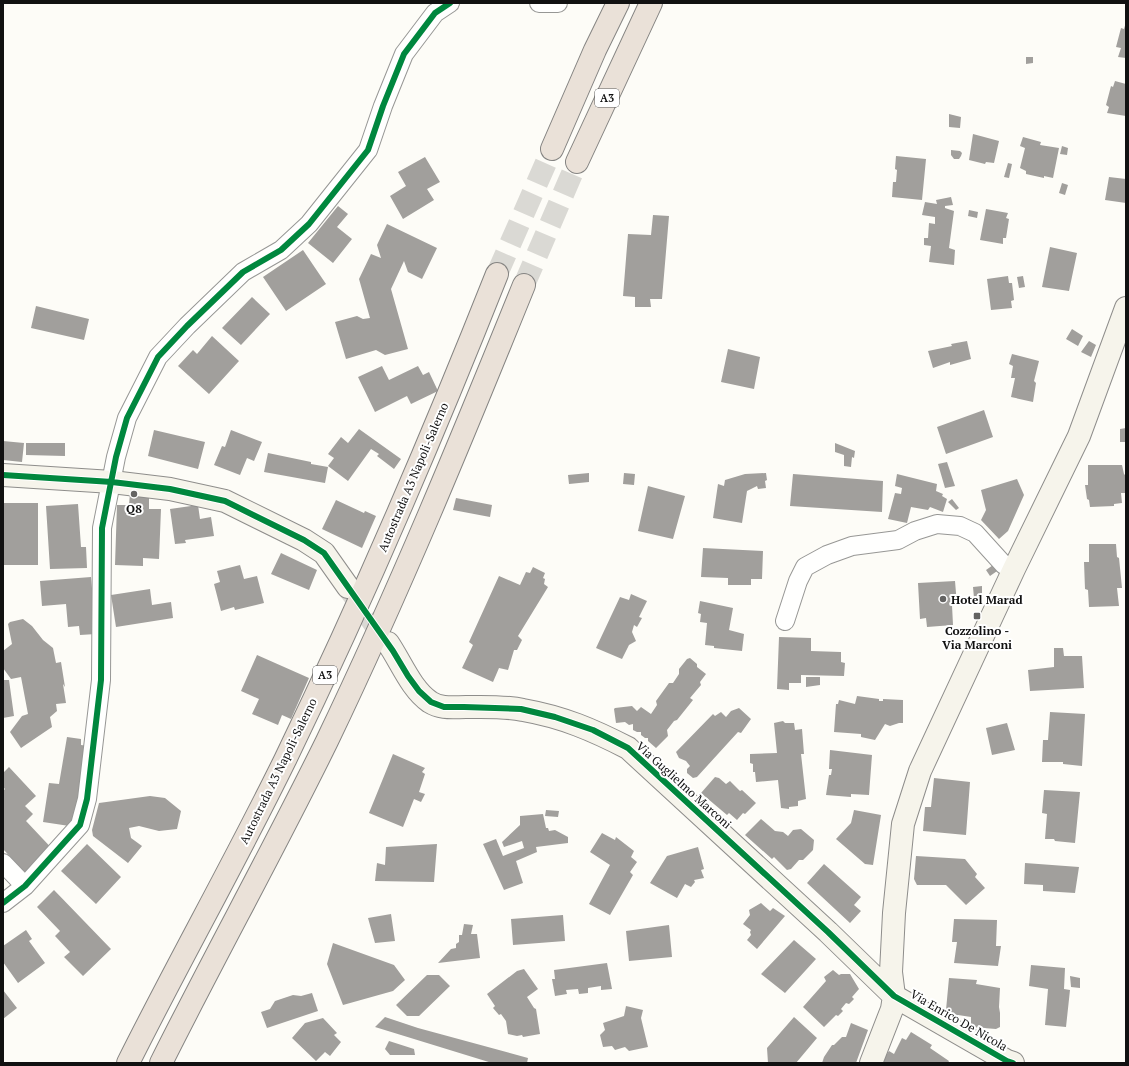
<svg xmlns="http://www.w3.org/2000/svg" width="1129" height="1066" font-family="'PT Serif',serif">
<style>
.building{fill:#a19f9c}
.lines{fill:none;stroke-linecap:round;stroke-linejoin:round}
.secondary-tunnel{stroke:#dad9d4;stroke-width:22;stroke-dasharray:22 11;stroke-linecap:butt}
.highway-tunnel{stroke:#dad9d4;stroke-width:22;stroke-dasharray:22 11;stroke-linecap:butt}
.street-casing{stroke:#979795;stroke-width:20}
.secondary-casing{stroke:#8e8d8b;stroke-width:24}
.highway-casing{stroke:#858482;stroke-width:24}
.street{stroke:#fffffe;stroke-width:18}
.secondary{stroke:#f6f4eb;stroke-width:22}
.highway{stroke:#eae1d8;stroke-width:22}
.cycleway-casing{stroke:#fff;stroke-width:8}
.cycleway{stroke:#00873e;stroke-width:6}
.poi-dot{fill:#646362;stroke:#fff;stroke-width:1.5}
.labels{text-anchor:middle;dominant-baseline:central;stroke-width:4;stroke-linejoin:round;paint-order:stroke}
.shield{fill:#fff;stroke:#585858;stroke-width:1}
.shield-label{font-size:11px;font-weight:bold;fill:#111}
.street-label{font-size:12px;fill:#111;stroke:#fff}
.poi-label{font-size:12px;font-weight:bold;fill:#111;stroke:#fff}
</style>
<rect width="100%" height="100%" fill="#fdfcf7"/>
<path class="building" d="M1126,22v36l-8,-1 3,-9 -5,-1 5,-19 3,1z
M1026,57h7v6l-7,1z
M1115,81l11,3v32l-19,-3 2,-6 -3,-2 5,-19 2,1z
M949,114l12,3 -1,11 -11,-1z
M973,134l26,7 -5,22 -8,-1 -1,2 -16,-4z
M1023,137l18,5 -1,3 19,3 -6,30 -9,-2v2l-18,-4v-3l-6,-3 5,-20 -5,-2z
M1062,146l6,2 -1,7 -7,-1z
M951,150l9,1 2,2 -1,3 -2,3h-5l-3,-4z
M896,156l30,3 -4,41 -30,-3 1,-15h3l1,-12 -2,-1z
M425,157l15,25 -13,7 7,11 -31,19 -13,-23 16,-10 -8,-14z
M1008,163l4,1 -3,14 -5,-1z
M1109,177l17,2v24l-21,-3z
M1062,183l6,2 -3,10 -6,-2z
M951,197l2,8 -8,1v2l9,3 -5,37 6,2 -1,15 -25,-3 2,-16 -7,-1v-7h4l1,-15 6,1v-7l-13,-2 3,-13 12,2 -1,-4z
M338,206l10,8 -11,13 15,12 -19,24 -25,-20z
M986,209l22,4 -2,5 3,1 -3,19h-3v6l-23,-4z
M969,210l9,2 -1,6 -9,-2z
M653,215l16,1 -7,83h-12l1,8h-16v-10l-12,-1 5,-62 23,1z
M387,224l50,24 -15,31 -14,-7 -4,-11 -13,28 17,60 -23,6 -9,-5 -30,9 -11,-37 22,-6 6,3 7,-1 -11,-39 12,-25 10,4 -4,-13z
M1050,247l27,6 -8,38 -27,-4z
M303,250l23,34 -40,27 -23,-34z
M1008,276l1,7h3l2,17 -3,1 1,7 -21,2 -4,-31z
M1023,276l2,11 -6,1 -2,-11z
M252,297l18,17 -29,31 -19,-17z
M36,306l53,13 -5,21 -53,-12z
M1072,329l11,7 -5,10 -12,-7z
M212,336l27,25 -30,33 -31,-28 15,-16 4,4z
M967,341l4,18 -21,6v-3l-17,6 -5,-17 24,-5 -1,-2z
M1089,341l7,4 -5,12 -10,-5z
M728,349l32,8 -6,32 -33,-7z
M1012,354l27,7 -5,20 2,2 -3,19 -22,-5 4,-19h-4l2,-12 -4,-2z
M382,366l7,14 29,-14 5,9 6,-3 9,19 -27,13 -4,-8 -32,16 -17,-35z
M984,410l9,27 -47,17 -9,-27z
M1126,428v14h-6v-13z
M359,429l42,30 -7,10 -17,-13 2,-2 -8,-5 -23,32 -20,-15 6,-8 -6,-4 13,-17 7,6z
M154,430l51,12 -7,27 -50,-13z
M231,430l31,12 -8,19 -7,-3 -7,17 -26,-10 8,-19 3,1z
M3,441l21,2 -2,19 -19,-2z
M26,443h39v13l-39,-1z
M835,443l20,8 -1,7 -2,-1 -1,10 -7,-1v-11l-9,-3z
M268,453l43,9v2l17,3 -3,16 -61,-11z
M947,462l8,24 -10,2 -7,-24z
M1088,465h34l2,9 1,1v18h-4l1,10 -8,1v2l-24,1 -1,-7 -2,-1 -2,-14h3z
M589,473v9l-20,2 -1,-9z
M624,473l11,1 -1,11 -11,-1z
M766,473l1,7 -2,1 1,7 -8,1 -1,-3 -10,5 -5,32 -29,-5 5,-34 6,2 1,-6 20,-6z
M793,474l90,7 -1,31 -92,-6z
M897,474l40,10 -1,7 7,3 -1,2 5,3 -4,13 -13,-5 -2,3 -17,-3 -4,16 -19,-4 7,-26 6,1 1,-6 -7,-2z
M1017,479l7,16 -16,36 -9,8 -18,-19 5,-10 -5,-20z
M648,486l37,10 -12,43 -35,-8z
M130,493l19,1v15h12l-2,50 -16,-1v8l-28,-1 2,-60h12z
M456,498l36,7 -2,12 -37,-7z
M952,499l7,9 -3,2 -8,-8z
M336,500l28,13 1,-2 11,5 -14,32 -40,-19z
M3,503h35v62h-35z
M78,504l3,43h5l1,21 -37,1 -4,-63z
M198,505l2,14 11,-2 3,19 -29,4 1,3 -11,1 -5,-35z
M1089,544h27l1,13 2,1 3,30h-5l2,18 -30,1 -1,-17 -3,-1 -1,-27h5z
M703,548l60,3 -1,28h-11v6h-23v-7l-27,-1z
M281,553l36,17 -8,20 -38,-16z
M996,563l4,6 -10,7 -4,-6z
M240,565l4,14 13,-3 7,27 -29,7 -1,-3 -13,4 -7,-27 6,-2 -3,-11z
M533,567l12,6 -2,5 2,1 -1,5 4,3 -30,49 4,4 -5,10h-3l-6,20 -9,-2 -6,14 -31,-14 11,-23 -4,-3 30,-66 21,9 6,-13 4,1z
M91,577l5,57 -16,1 -1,-9 -11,1 -2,-23 -24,2 -2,-25z
M955,581l2,24h-5l1,20 -26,2 -1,-9 -6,1 -2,-36z
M982,586v12h-8l-1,-11z
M150,589l2,16 19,-3 2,16 -57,9 -5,-32z
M631,594l16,7 -8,16 3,1 -5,9 -3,-2 -2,7 4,9 -7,4 -7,14 -26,-11 24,-51 9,3z
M700,601l33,7 -4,22 15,4 -2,17 -28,-3v-2l-9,-1 2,-22 -7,-1 1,-8 -3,-1z
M23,619l9,7 11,14 10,8 3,15 5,-1 4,25 -2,-3 3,19 -10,1 1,7 -7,6 2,10 -31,21 -11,-16 12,-16 6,-2 -7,-37 -10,2 -8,-11v-17l9,-7 -4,-20 2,-2z
M779,637l32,1v13l30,1v10l4,1 -1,13 -43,-1v8h-12v7l-12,-1z
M1054,648h9l1,8h18l2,32 -54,3 -2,-21 26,-3z
M257,655l52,23 -18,41 -9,-4 -4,10 -26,-11 7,-15 -18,-8z
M690,658l7,6v3l9,7 -6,8 1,3 -11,13 3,2 -16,20 -3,1 -7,9 1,6 -12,12 -8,-7v-3h-3l-4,-3v-3h-4l-4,-2v-6l-4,1 -4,-3 -9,1 -2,-14 1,-1 17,-2 5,5 4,-4 10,7 6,-9 -1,-4 13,-18h4l6,-9v-5l8,-10z
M806,677h14v8l-14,2z
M3,680h6l5,36 -11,2z
M857,696l22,3v2h4v-2l20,1v23h-4l-9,3 -5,-2 -10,16 -14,-3v-3l-27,-2 2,-28h2l1,-4 16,4z
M739,708l12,11 -10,14 -3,-1 -41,45 -4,1 -6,-5v-4l3,-3 -4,-5 -7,-3 -3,-6 37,-38 2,2 6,-4 5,5 5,-6z
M1050,712l35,2 -3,52 -19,-2v-2h-21l1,-22h5z
M783,721l2,2h9l1,7 7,-1 2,25h-3l5,45 -8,2v5l-9,1v2l-8,-1 -3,-28 -22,2 -1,-10h-2v-8l-3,-1v-9l27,-1 -3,-30z
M1007,723l8,27 -23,5 -6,-27z
M67,737l14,2v6l8,1 -13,81 -33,-5 6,-39 10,1z
M830,750l42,5 -3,40 -18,-1v3l-25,-2 3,-20h2l1,-6h-3z
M393,754l32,14 -3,4 3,2 -6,18 6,2 -4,8 -7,-3 -11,28 -34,-14z
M9,767l27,29 -11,10 8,8 -7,7 32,34 -28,23 -27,-29v-58l2,-2 -2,-2v-14z
M715,777l4,1 7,6 4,-3 10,10 2,-1 14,13 -11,11 -2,-1 -6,7 -8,-7 -2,2 -26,-22z
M934,778l36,4 -4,53 -43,-4 2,-24h6z
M1044,790l36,2 -5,51 -20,-2 -1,-2h-9l2,-25 -5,-1z
M150,796l15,2 16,13 -4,18 -18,2 -20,-5 -10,2 2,10 11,8 -14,17 -35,-27 -1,-6 7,-27z
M546,810l13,1 -1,6 -13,-1z
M854,810l27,5 -8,50 -8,-1 -29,-25 15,-16z
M543,814l3,14h2l1,3 6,-1 13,7v6l-32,4 1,5 -21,9 7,22 -19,7 -21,-46 13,-5 7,17 21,-8 -2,-7 -18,6 -2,-5 18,-17v-9z
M761,819l14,12 8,1 5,4 5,-6 8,-1 13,11 -1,10 -10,10h-4l-8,9 -4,1 -13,-13 -2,2 -27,-24z
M602,833l13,7 1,-3 18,14 -3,6 6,5 -7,10 3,3 -23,40 -21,-11 21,-39 -20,-13z
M87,844l34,33 -25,27 -35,-33z
M437,844l-3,38 -59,-1 2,-18 8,2 1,-18z
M698,847l6,22 -3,1 3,8 -10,2 1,2 -4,5 -6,-3 -8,14 -27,-15 17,-27z
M916,856l49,3 12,15 -2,3 10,11 -19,17 -20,-20h-29l-3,-6z
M1025,863l54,4 -4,26 -32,-2v-6l-19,-1z
M824,864l37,33 -7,8 7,6 -11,12 -43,-40z
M54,890l57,59 -28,27 -19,-19 6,-5 -15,-16 5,-5 -23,-24z
M761,903l9,8 3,-3 12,8 -28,33 -10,-9 4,-5 -1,-3 1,-2 -8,-6 7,-9 -1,-5z
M391,914l4,27 -20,2 -7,-25z
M563,915l2,26 -52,4 -2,-26z
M954,919l43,1 -1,26h5l-3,20 -44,-3 3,-21h-5z
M464,924l9,1 -2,9h6l3,24 -42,5 13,-14 5,-1v-4l3,-2v-7h3z
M669,925l3,32 -43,4 -3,-30z
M26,930l6,9 -3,2 16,22 -27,20 -15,-21v-16z
M794,940l22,19 -31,34 -24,-19z
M333,943l61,22 11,15 -12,11 -50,14 -16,-41z
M607,963l5,26 -11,1v-4l-13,2v5l-9,1 -1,-5 -12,1 1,4 -12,2 -3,-17h3l-1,-9z
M1031,965l34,3 -1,21 6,1 -4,37 -21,-2 3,-36 -19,-3z
M524,969l14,20 -11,8 7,11 2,1 4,25 -17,3 -1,-2 -5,1 -9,-2 -2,-13 -5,-7 -2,1 -6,-7 2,-2 -8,-12 30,-23z
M833,970l6,5 2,-1h9l9,15 -7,8 2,2 -5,5 -3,-1 -5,6 2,2 -5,5 -2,-1 -12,12 -21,-20 23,-26 -2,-4z
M427,975h12l11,11 -31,30h-12l-11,-11z
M1070,976l10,2v10l-9,-1z
M949,978l28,2 -1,4 24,4 -1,19 1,6v14l-4,2 -25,-2v-10l-13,-2v4l-12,-9z
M3,990l14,18 -14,11z
M312,993l6,18 -51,17 -6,-16 9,-3 5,-8 18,-6 8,1z
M626,1006l17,4 -2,8 7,29 -19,4 -4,-4 -10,3 -3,-4 -9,1 -3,-12 5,-5 -2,-7 21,-7z
M385,1017l33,11 110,30 -1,5h-35l-117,-36z
M794,1017l23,21 -21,25h-28l-1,-15z
M323,1018l14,15 -3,2 7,7 -11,14 -5,-4 -9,9 -24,-23 13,-15z
M851,1023l17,7 -12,33h-34l2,-6 8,-12h2l8,-8h4z
M911,1032l21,13 -2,3 19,13 -1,2h-62l-4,-2 7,-10 5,3 8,-16 4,2z
M389,1041l25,8 1,6h-25l-5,-6z"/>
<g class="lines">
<path class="secondary-tunnel" d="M349,589l39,54"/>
<path class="highway-tunnel" d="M497,274l55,-125
M524,285l53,-123"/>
<g class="street-casing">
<path id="street" d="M539,3h19
M785,621l13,-40 7,-14 22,-12 25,-9 46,-6 17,-9 22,-7 23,2 15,7 29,32 10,4
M3,863l22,23
M3,903l22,-17 55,-61 7,-26 14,-119 1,-152 14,-71 11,-39 31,-61 29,-31 56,-54 38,-22 28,-26 59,-74 15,-44 21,-52 31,-41 15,-10"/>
</g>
<g class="secondary-casing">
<path id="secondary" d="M3,475l109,7 58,7 55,12 79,39 20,13 24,34
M388,643c13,19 23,46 42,59 11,7 23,5 36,5 18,0 39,-1 57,3 40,7 70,20 105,38l200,184 66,64 113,65 6,2
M871,1063l21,-54 2,-13 -3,-24 3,-59 9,-89 17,-53 94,-202 65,-133 47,-128"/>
</g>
<g class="highway-casing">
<path id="highway" d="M552,149l43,-99 23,-47
M577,162l74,-159
M128,1063c51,-102 107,-201 157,-303 77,-159 147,-322 212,-486
M161,1063c54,-108 113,-214 166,-322 72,-150 135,-303 197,-456"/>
</g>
<use href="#street" class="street"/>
<use href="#secondary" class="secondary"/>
<use href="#highway" class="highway"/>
<g class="cycleway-casing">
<path id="cycleway" d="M3,475l109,7 58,7 55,12 79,39 20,13 69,98 15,25 11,15 12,11 13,5h20l57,2 34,8 38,13 35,18 200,184 66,64 113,65 6,2
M3,903l22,-17 55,-61 7,-26 14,-119 1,-152 14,-71 11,-39 31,-61 29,-31 56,-54 38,-22 28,-26 59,-74 15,-44 21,-52 31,-41 15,-10"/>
</g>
<use href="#cycleway" class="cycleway"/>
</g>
<g class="poi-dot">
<circle cx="134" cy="494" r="4"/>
<circle cx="943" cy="599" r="4"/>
<rect x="973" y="612" width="8" height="8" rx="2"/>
</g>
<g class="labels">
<g class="shield">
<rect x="595" y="89" width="24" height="18" rx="3"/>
<rect x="313" y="666" width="24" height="18" rx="3"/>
</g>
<g class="shield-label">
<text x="607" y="98">A3</text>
<text x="325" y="675">A3</text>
</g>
<g class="street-label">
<text transform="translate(413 477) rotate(-67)">Autostrada A3 Napoli-Salerno</text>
<text transform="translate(278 771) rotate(-64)">Autostrada A3 Napoli-Salerno</text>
<text transform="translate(684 785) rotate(42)">Via Guglielmo Marconi</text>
<text transform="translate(959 1020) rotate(30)">Via Enrico De Nicola</text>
</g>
<g class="poi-label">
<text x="134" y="508">Q8</text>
<text x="951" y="599" text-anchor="start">Hotel Marad</text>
<text x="977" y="630">Cozzolino -<tspan x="977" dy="14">Via Marconi</tspan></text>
</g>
</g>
<rect width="1129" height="1066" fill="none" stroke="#111111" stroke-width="8"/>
</svg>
